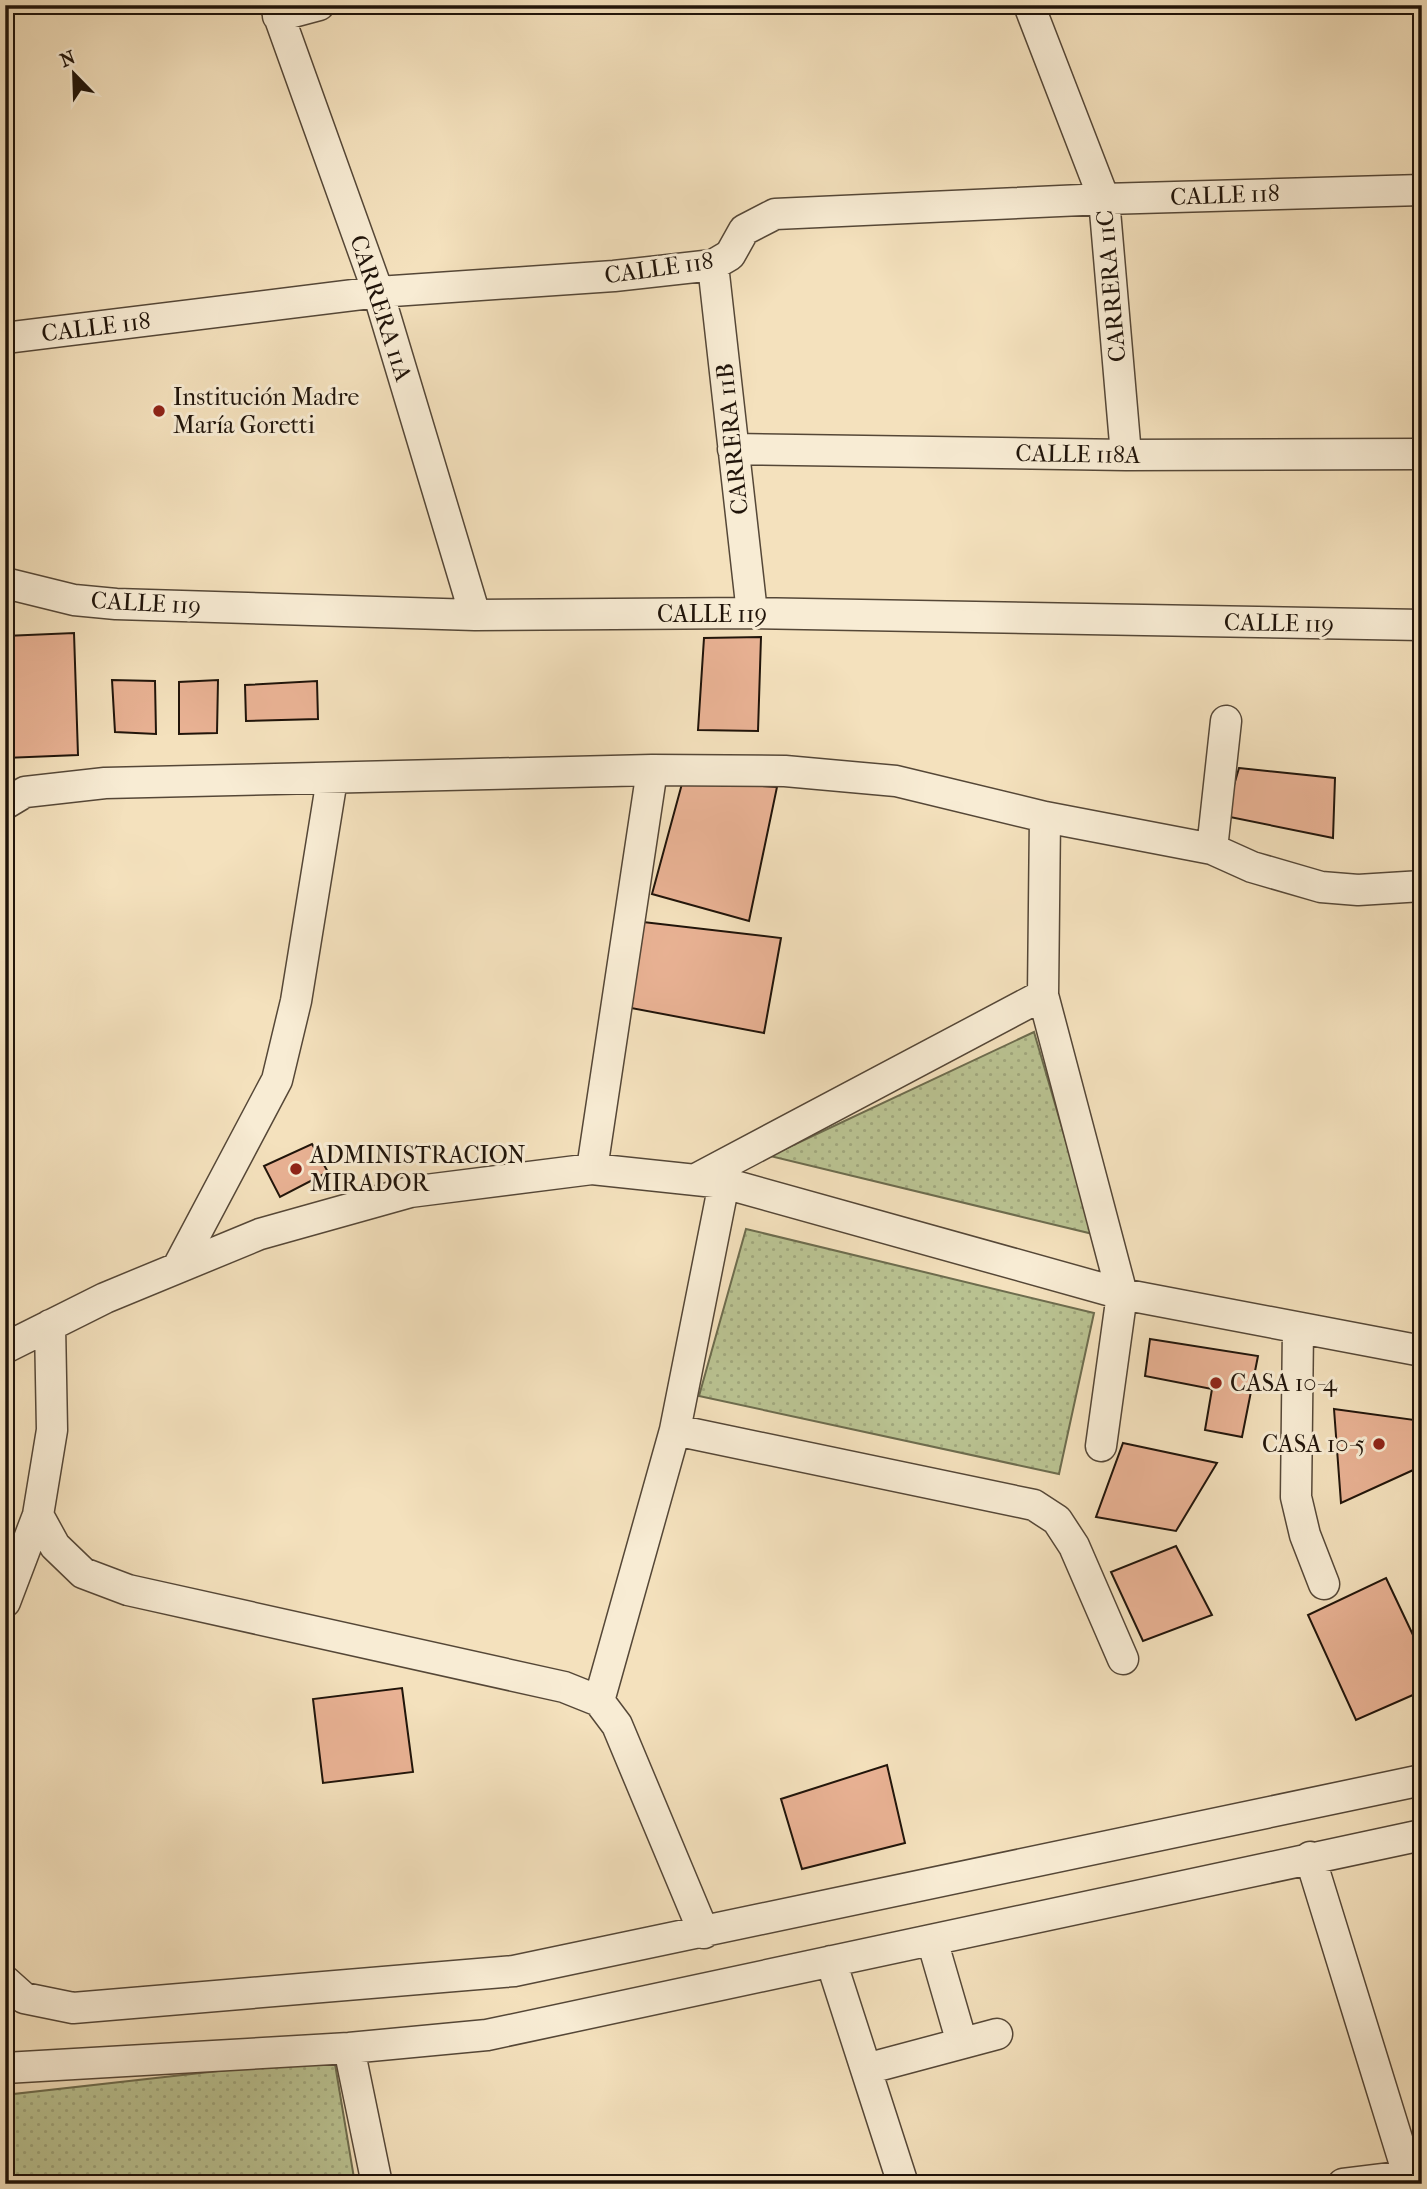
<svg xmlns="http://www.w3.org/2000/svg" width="1427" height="2189" font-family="'IM FELL French Canon',serif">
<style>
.park{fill:url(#park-dots);stroke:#6d6c4e;stroke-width:2}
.building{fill:#e9b294;stroke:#20140a;stroke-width:2}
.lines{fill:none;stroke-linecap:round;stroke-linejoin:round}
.street-casing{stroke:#554737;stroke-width:33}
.street{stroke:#f8ecd4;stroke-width:30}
.poi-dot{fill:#8f2418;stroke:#f8ecd4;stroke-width:2.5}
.labels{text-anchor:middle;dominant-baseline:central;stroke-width:6;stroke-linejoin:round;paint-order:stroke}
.street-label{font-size:24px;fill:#20140a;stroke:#f8ecd4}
.poi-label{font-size:24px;fill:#20140a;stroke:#f8ecd4;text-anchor:start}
</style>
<defs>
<pattern id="park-dots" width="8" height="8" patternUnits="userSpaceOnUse" patternTransform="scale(1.75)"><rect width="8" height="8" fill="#bac392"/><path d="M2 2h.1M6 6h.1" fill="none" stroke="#a0a77d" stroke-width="1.8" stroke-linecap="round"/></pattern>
</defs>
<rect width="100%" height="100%" fill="#f4e1bd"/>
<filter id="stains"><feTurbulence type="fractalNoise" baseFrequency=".00286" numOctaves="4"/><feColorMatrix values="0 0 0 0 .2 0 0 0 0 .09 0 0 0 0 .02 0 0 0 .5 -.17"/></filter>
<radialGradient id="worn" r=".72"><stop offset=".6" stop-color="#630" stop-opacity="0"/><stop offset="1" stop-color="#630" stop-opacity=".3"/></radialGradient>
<path class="park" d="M1034,1032l59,202 -323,-78z
M746,1229l348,84 -35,161 -360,-78z
M334,2058l21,126h-350v-89z"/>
<path class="building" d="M74,633l4,122 -73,3v-122z
M761,637l-3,94 -60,-1 6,-92z
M112,680l43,1 1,53 -41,-2z
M218,680l-1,53 -38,1v-52z
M317,681l1,38 -72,2 -1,-36z
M1239,768l96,10 -2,60 -108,-22z
M683,780l94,7 -28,134 -97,-27z
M643,922l138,16 -17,95 -133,-25z
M312,1144l16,28 -48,25 -16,-31z
M1150,1339l108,17 -16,81 -37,-7 7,-41 -67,-13z
M1334,1409l88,12v45l-81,37z
M1123,1443l94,20 -41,68 -80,-14z
M1176,1546l36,69 -69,26 -32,-69z
M1386,1578l36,76v37l-66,29 -48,-105z
M402,1688l11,84 -90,11 -10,-84z
M887,1765l18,78 -103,26 -21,-70z"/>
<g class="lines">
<g class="street-casing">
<path id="street" d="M275,5l103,287 97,323
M1029,5l75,194 22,256
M278,16l41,-11
M713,265l39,348
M5,338l373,-46 236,-16 99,-11 17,-10 14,-25 31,-16 329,-15 318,-9
M733,449l393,6 296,-1
M5,583l69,17 42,4 359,11 277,-2 670,12
M5,804l20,-12 80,-9 547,-13 133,1 111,10 149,36 167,32 40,18 69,20 37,3 64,-4
M1045,817l-2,178 79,299 -21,152
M1212,849l14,-128
M592,1169l60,-399
M696,1179l347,-184
M179,1265l98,-185 19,-79 36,-222
M50,1325l2,105 -14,85 17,31 28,27 45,17 436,97 35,14 18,24 87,208
M1298,1328l-2,169 9,38 19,49
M5,1348l100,-50 155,-64 150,-42 182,-23 132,14 398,111 300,57
M675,1430l359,75 23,15 17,26 49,113
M5,1602l33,-87
M599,1701l76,-271 49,-247
M1310,1857l101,327
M932,1940l30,103
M831,1961l72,223
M5,1981l19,17 49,10 441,-37 908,-191
M349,2048l28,136
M5,2068l344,-20 138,-13 935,-200
M866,2069l131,-35
M1343,2184l65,-8"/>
</g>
<use href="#street" class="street"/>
</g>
<g class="poi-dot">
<circle cx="159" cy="411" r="7"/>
<circle cx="296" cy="1169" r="7"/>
<circle cx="1216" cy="1383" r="7"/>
<circle cx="1379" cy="1444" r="7"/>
</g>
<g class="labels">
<g class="street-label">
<text transform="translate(1225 195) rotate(-2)">CALLE 118</text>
<text transform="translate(659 268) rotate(-8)">CALLE 118</text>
<text transform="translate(1111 286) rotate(-95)">CARRERA 11C</text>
<text transform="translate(381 308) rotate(72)">CARRERA 11A</text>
<text transform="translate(96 327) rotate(-7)">CALLE 118</text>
<text transform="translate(732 439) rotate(-96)">CARRERA 11B</text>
<text transform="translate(1078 454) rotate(1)">CALLE 118A</text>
<text transform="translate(146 603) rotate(3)">CALLE 119</text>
<text x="712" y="614">CALLE 119</text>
<text transform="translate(1279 623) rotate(1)">CALLE 119</text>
</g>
<g class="poi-label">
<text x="173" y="397">Institución Madre<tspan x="173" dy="28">María Goretti</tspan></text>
<text x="310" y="1155">ADMINISTRACION<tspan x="310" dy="28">MIRADOR</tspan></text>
<text x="1230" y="1383">CASA 10-4</text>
<text x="1365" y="1444" text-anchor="end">CASA 10-5</text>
</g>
</g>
<rect width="1427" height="2189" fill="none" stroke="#f4e1bd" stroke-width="28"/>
<rect x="7" y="7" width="1413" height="2175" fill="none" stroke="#20140a" stroke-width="3.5"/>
<rect x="14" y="14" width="1399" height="2161" fill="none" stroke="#20140a" stroke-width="2"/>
<g transform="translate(74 74) rotate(337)" stroke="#f8ecd4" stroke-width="5" paint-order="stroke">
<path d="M0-5L12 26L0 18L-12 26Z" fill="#20140a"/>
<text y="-10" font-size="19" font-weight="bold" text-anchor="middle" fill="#20140a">N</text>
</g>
<rect width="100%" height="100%" filter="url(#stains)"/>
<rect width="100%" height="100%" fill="url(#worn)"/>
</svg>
